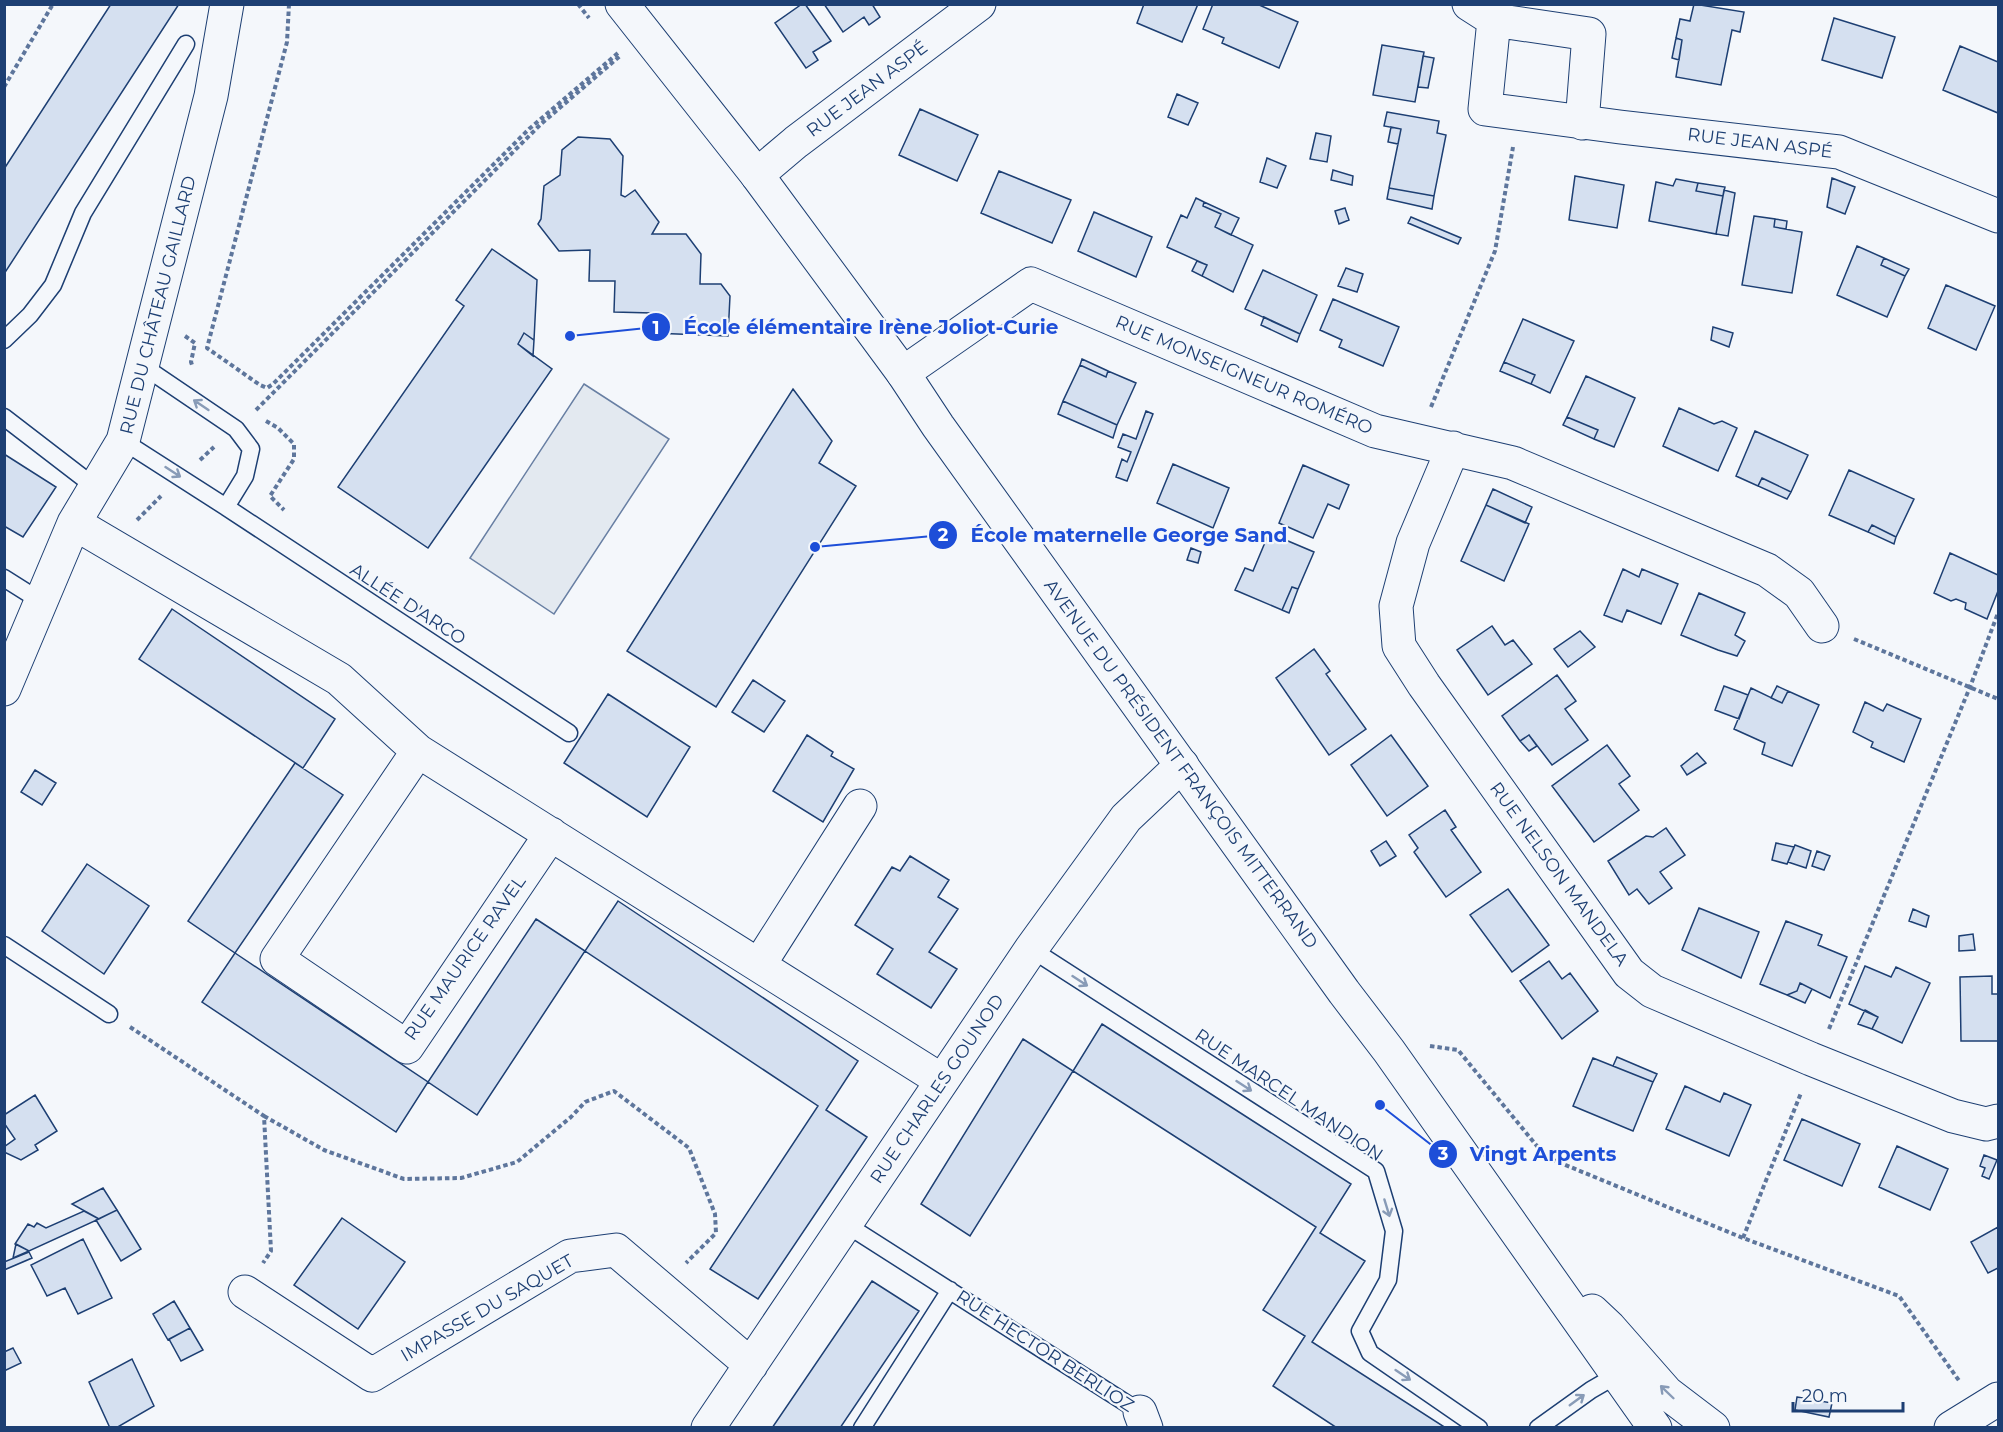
<svg xmlns="http://www.w3.org/2000/svg" width="2003" height="1432" font-family="Montserrat,sans-serif">
<style>
.grass{fill:#e3e9f0;stroke:#687fa3;stroke-width:1.5}
.building{fill:#d5e0f0;stroke:#1d3f73;stroke-width:1.5}
.lines{fill:none;stroke-linecap:round;stroke-linejoin:round}
.lane-casing{stroke:#1d3f73;stroke-width:19}
.street-casing{stroke:#1d3f73;stroke-width:35}
.secondary-casing{stroke:#1d3f73;stroke-width:35}
.path{stroke:#5e769c;stroke-width:4;stroke-dasharray:4.5 3;stroke-linecap:butt}
.lane{stroke:#f4f7fb;stroke-width:16}
.street{stroke:#f4f7fb;stroke-width:33}
.secondary{stroke:#f4f7fb;stroke-width:33}
.oneway{stroke:#889bb7}
.labels{text-anchor:middle;dominant-baseline:central;stroke-width:4.5;stroke-linejoin:round;paint-order:stroke}
.street-label{font-size:18px;fill:#1d3f73;stroke:#f4f7fb}
.leader{fill:none;stroke:#1d4ed8;stroke-width:2}
.callout-dot{fill:#1d4ed8;stroke:#f4f7fb;stroke-width:2}
.mark-label{font-size:18px;text-anchor:middle;font-weight:bold;fill:#fff}
.callout-label{font-size:20px;text-anchor:middle;font-weight:bold;fill:#1d4ed8;stroke:#f4f7fb;stroke-width:4.5;stroke-linejoin:round;paint-order:stroke}
</style>
<rect width="100%" height="100%" fill="#f4f7fb"/>
<path class="grass" d="M584,384l85,55 -115,175 -84,-56z"/>
<path class="building" d="M111,4h68l-175,270v-105z
M802,4h3l26,37 -18,11 5,8 -12,8 -31,-45z
M824,4h48l8,13 -11,8 -5,-8 -21,15z
M1144,4h54l-16,38 -45,-19z
M1213,4h44l41,18 -19,46 -57,-25 2,-5 -21,-9z
M1694,4l50,8 -4,20 -8,-2 -11,55 -45,-8 6,-37 -6,-2 4,-19 10,2z
M1834,18l61,19 -13,41 -60,-18z
M1676,38l6,2 -3,20 -7,-2z
M1382,45l42,7 -9,50 -42,-7z
M1960,46l38,16v51l-55,-23z
M1423,56l11,2 -6,30 -10,-1z
M1177,94l21,9 -10,22 -20,-8z
M920,109l58,26 -21,46 -58,-26z
M1387,112l52,9 -2,12 9,2 -12,61 -45,-8 12,-59 -17,-3z
M1391,127l10,2 -3,15 -10,-2z
M1316,133l15,3 -4,26 -17,-3z
M578,137l32,2 13,17 -2,39 4,2 10,-7 24,32 -7,12h34l15,20 -1,30h21l9,12 -2,40 -76,-3v-20l-38,-1 1,-31h-26l1,-31 -31,1 -21,-27 3,-5 3,-33 16,-11 2,-25z
M1267,158l19,8 -9,22 -17,-6z
M1333,170l20,6 -1,9 -21,-5z
M999,171l72,29 -19,43 -71,-30z
M1575,176l49,9 -7,43 -48,-8z
M1832,178l23,9 -10,27 -18,-7z
M1676,179l22,4 -2,8 27,5 -7,38 -67,-13 7,-39 17,4z
M1698,183l27,4 -2,9 -27,-5z
M1389,188l45,8 -2,13 -45,-10z
M1724,190l11,3 -7,43 -12,-2z
M1196,198l8,4 -1,4 18,8 -6,13 38,18 -20,47 -31,-16 5,-11 -40,-18 14,-32 6,3z
M1204,202l35,16 -8,17 -16,-8 6,-13 -18,-8z
M1345,208l4,12 -10,4 -4,-13z
M1094,212l58,25 -16,40 -58,-26z
M1754,216l21,3 -1,8 28,5 -10,61 -50,-8z
M1411,217l50,21 -3,6 -50,-21z
M1775,219l12,2 -1,8 -12,-2z
M1857,246l27,12 -3,7 24,11 -18,41 -50,-22z
M492,249l45,31 -3,60 -10,-7 -6,11 34,25 -124,179 -90,-61 126,-181 -8,-6z
M1884,258l25,11 -4,7 -24,-11z
M1197,261l10,4 -5,11 -10,-5z
M1346,268l17,6 -6,18 -19,-6z
M1263,270l54,25 -17,39 -55,-25z
M1946,285l49,21 -19,44 -48,-22z
M1333,299l66,28 -16,39 -44,-19 3,-7 -22,-10z
M1264,317l36,17 -3,8 -36,-17z
M1523,319l51,22 -24,52 -19,-9 4,-9 -31,-13z
M1713,327l20,6 -4,14 -18,-7z
M524,333l10,7 -1,16 -15,-12z
M1082,359l26,12 -2,6 -26,-12z
M1504,362l31,13 -4,9 -31,-13z
M1080,365l26,12 2,-6 28,12 -19,42 -54,-24z
M1586,376l49,22 -21,49 -20,-8 4,-9 -31,-13z
M793,389l39,52 -13,22 37,23 -140,221 -89,-56z
M1063,401l54,24 -4,13 -55,-24z
M1679,408l35,16 8,-3 15,7 -19,43 -55,-25z
M1146,411l7,3 -26,67 -11,-4 6,-18 5,3 4,-10 -13,-5 5,-13 13,5z
M1567,417l31,13 -4,9 -31,-14z
M1755,431l53,24 -17,37 -29,-14 -4,8 -22,-10z
M4,454l52,33 -33,50 -19,-11z
M1173,464l56,24 -16,40 -56,-25z
M1303,465l46,20 -10,24 -11,-5 -15,34 -34,-15z
M1849,470l65,29 -18,38 -24,-12 -4,7 -39,-17z
M1762,478l29,14 -4,7 -29,-13z
M1493,489l39,18 -7,16 -39,-18z
M1486,505l43,19 -25,57 -43,-20z
M1872,525l24,12 -2,7 -26,-12z
M1269,533l45,19 -16,37 -6,-2 -10,23 -47,-20 10,-22 8,3z
M1191,548l10,4 -3,11 -11,-3z
M1950,553l48,22v16l-11,28 -22,-10 1,-6 -10,-4 -5,2 -17,-8z
M1623,569l16,8 3,-8 36,15 -17,40 -34,-14 -5,12 -18,-7z
M1292,587l6,2 -9,24 -7,-3z
M1699,593l46,20 -10,22 10,6 -8,15 -19,-6 -37,-15z
M172,609l163,110 -32,49 -164,-109z
M1492,626l13,19 8,-5 19,24 -44,31 -31,-45z
M1580,631l15,16 -27,20 -14,-18z
M1314,649l16,22 -4,3 40,55 -37,26 -53,-77z
M1557,675l19,26 -11,8 23,31 -36,25 -23,-30 -9,6 -18,-25z
M753,680l32,21 -21,31 -32,-20z
M1724,686l24,9 -9,24 -24,-9z
M1777,686l11,5 -6,12 -11,-5z
M1751,688l31,15 6,-12 31,14 -27,61 -30,-12 3,-11 -31,-14z
M608,694l82,53 -43,70 -83,-54z
M1865,702l18,9 4,-7 34,15 -17,43 -33,-15 2,-5 -20,-10z
M807,735l26,17 -2,4 23,13 -31,53 -50,-31z
M1391,735l37,51 -41,30 -36,-51z
M1529,735l8,11 -8,5 -9,-10z
M1607,745l23,31 -11,8 20,26 -45,32 -42,-56z
M1697,753l9,10 -19,12 -6,-9z
M295,763l48,32 -108,158 -47,-32z
M35,770l21,13 -14,22 -21,-13z
M1445,810l11,17 -5,3 30,42 -35,25 -32,-45 4,-4 -9,-13z
M1666,828l19,27 -25,17 12,16 -23,16 -12,-15 -8,6 -21,-34 38,-25 7,1z
M1386,841l10,15 -16,10 -9,-15z
M1776,843l18,4 -7,17 -15,-4z
M1795,845l16,6 -5,17 -18,-6z
M1817,851l13,5 -6,14 -12,-4z
M910,856l39,24 -11,17 20,12 -29,43 28,17 -26,39 -54,-34 16,-25 -38,-24 37,-58 8,4z
M87,864l62,42 -45,68 -62,-43z
M1508,889l41,56 -37,27 -42,-57z
M618,901l240,160 -32,49 41,27 -109,162 -48,-30 108,-163 -233,-155z
M1699,908l60,24 -18,46 -59,-28z
M1913,909l16,7 -3,11 -17,-6z
M536,919l49,32 -108,164 -49,-33z
M1786,921l36,14 -4,10 29,12 -17,41 -30,-15 -3,8 -10,4 -27,-11z
M1973,934l2,16 -16,1v-15z
M235,953l193,129 -32,50 -194,-130z
M1549,961l13,18 8,-6 28,38 -36,28 -42,-58z
M1865,966l26,11 5,-10 34,16 -28,60 -30,-14 6,-12 -29,-13z
M1992,976v18h6v47h-37l-1,-64z
M1800,983l12,6 -7,14 -18,-8 10,-4z
M1865,1010l13,7 -6,12 -14,-5z
M1102,1024l249,160 -31,49 45,28 -53,81 134,86h-109l-64,-42 32,-50 -42,-26 53,-83 -243,-156z
M1023,1039l50,32 -103,165 -49,-32z
M1617,1057l40,17 -4,8 -40,-16z
M1593,1058l60,24 -20,49 -60,-25z
M1685,1086l35,16 4,-9 27,12 -22,51 -63,-27z
M35,1095l22,36 -22,14 3,5 -17,10 -17,-8v-5l11,-8 -11,-16v-8z
M1802,1119l58,25 -18,42 -58,-26z
M1897,1146l51,23 -18,41 -51,-23z
M1984,1155l13,5 -8,19 -7,-3 3,-8 -5,-2z
M103,1188l14,22 -18,9 -27,-15z
M117,1210l24,39 -20,12 -25,-41z
M84,1211l15,8 -70,32 -14,-7 13,-20 6,3 3,-4 9,5z
M342,1218l63,44 -47,67 -64,-44z
M1998,1227v41l-10,5 -17,-31z
M83,1239l29,59 -34,16 -13,-26 -18,8 -16,-31z
M16,1244l13,7 -16,7z
M29,1252l3,6 -28,12v-8z
M872,1281l47,30 -79,117h-68z
M174,1301l16,27 -22,12 -15,-26z
M190,1328l13,22 -22,11 -12,-22z
M13,1348l8,15 -17,8v-19z
M132,1359l22,47 -38,22h-6l-21,-46z
M1797,1397l35,6 -3,14 -34,-7z"/>
<g class="lines">
<g class="lane-casing">
<path id="lane" d="M4,340l26,-25 23,-30 30,-72 103,-169
M4,417l91,70
M123,441l103,66 19,-31 6,-27 -15,-20 -93,-63
M226,507l343,226
M4,578l38,24
M4,945l105,69
M1031,949l345,222 18,60 -6,49 -28,51 10,22 109,75
M847,1225l293,187 -3,4
M862,1428l88,-138
M1538,1428l53,-38 26,-15"/>
</g>
<g class="street-casing">
<path id="street" d="M1469,4l25,16
M1582,123l7,-89 -95,-14 -9,89 135,18 219,25 159,64
M757,175l39,-33 183,-138
M903,373l128,-89 344,147 138,32 254,107 32,23 23,33
M1453,448l-40,95 -17,63 3,40 25,39 205,288 23,18 159,68 142,57 33,8 12,-3
M74,523l265,156 79,72 523,329
M4,689l70,-166 49,-82 88,-345 16,-92
M418,751l-141,208 130,88 144,-213
M759,965l101,-159
M245,1292l127,83 198,-119 46,-6 135,115
M1140,1412l6,16
M708,1428l323,-479 95,-131 56,-53"/>
</g>
<g class="secondary-casing">
<path id="secondary" d="M622,4l135,171 146,198 35,53 406,566 45,59 266,377
M1592,1311l17,16 58,66 46,35
M1951,1428l47,-29"/>
</g>
<path class="path" d="M289,4l-2,38 -80,306 53,37 7,3 6,-4 256,-255 89,-76
M578,4l11,14
M4,87l49,-83
M185,336l10,7 -4,19 1,3
M1431,407l64,-156 18,-104
M256,410l285,-286 79,-68
M266,421l12,7 16,16v15l-24,37 14,14
M200,460l14,-13
M137,520l24,-24
M1854,639l144,60
M130,1027l134,89 7,135 -8,12
M1829,1029l141,-342 28,-74
M1430,1046l28,4 88,107 197,81 156,58 61,86
M264,1116l60,34 80,29 57,-1 56,-16 54,-45 14,-15 29,-11 75,57 26,66 1,19 -30,30
M1743,1238l58,-145"/>
<use href="#lane" class="lane"/>
<use href="#street" class="street"/>
<use href="#secondary" class="secondary"/>
</g>
<defs><path id="oneway-shaft" d="M-6 0H5M1.5-3L5.5 0L1.5 3" fill="none" stroke-width="1.6" stroke-linecap="round" stroke-linejoin="round" transform="scale(1.5)"/></defs>
<g class="oneway">
<use href="#oneway-shaft" transform="translate(201 405) rotate(-146)"/>
<use href="#oneway-shaft" transform="translate(173 472) rotate(33)"/>
<use href="#oneway-shaft" transform="translate(1080 981) rotate(33)"/>
<use href="#oneway-shaft" transform="translate(1244 1086) rotate(33)"/>
<use href="#oneway-shaft" transform="translate(1387 1208) rotate(73)"/>
<use href="#oneway-shaft" transform="translate(1403 1375) rotate(34)"/>
<use href="#oneway-shaft" transform="translate(1667 1392) rotate(-136)"/>
<use href="#oneway-shaft" transform="translate(1577 1400) rotate(-36)"/>
</g>
<g class="labels">
<g class="street-label">
<text transform="translate(867 89) rotate(-37)">RUE JEAN ASPÉ</text>
<text transform="translate(1760 143) rotate(7)">RUE JEAN ASPÉ</text>
<text transform="translate(158 305) rotate(-76)">RUE DU CHÂTEAU GAILLARD</text>
<text transform="translate(1244 375) rotate(23)">RUE MONSEIGNEUR ROMÉRO</text>
<text transform="translate(408 604) rotate(33)">ALLÉE D'ARCO</text>
<text transform="translate(1181 764) rotate(54)">AVENUE DU PRÉSIDENT FRANÇOIS MITTERRAND</text>
<text transform="translate(1559 874) rotate(54)">RUE NELSON MANDELA</text>
<text transform="translate(465 958) rotate(-55)">RUE MAURICE RAVEL</text>
<text transform="translate(937 1089) rotate(-56)">RUE CHARLES GOUNOD</text>
<text transform="translate(1289 1095) rotate(34)">RUE MARCEL MANDION</text>
<text transform="translate(487 1308) rotate(-30)">IMPASSE DU SAQUET</text>
<text transform="translate(1045 1351) rotate(33)">RUE HECTOR BERLIOZ</text>
</g>
</g>
<path class="leader" d="M570 336L656 327M815 547L943 535M1380 1105L1443 1154"/>
<g class="callout-dot">
<circle cx="570" cy="336" r="6"/>
<circle cx="815" cy="547" r="6"/>
<circle cx="1380" cy="1105" r="6"/>
<circle cx="656" cy="327" r="15"/>
<circle cx="943" cy="535" r="15"/>
<circle cx="1443" cy="1154" r="15"/>
</g>
<g class="mark-label">
<text x="656" y="334">1</text>
<text x="943" y="541">2</text>
<text x="1443" y="1160">3</text>
</g>
<g class="callout-label">
<text x="871" y="334">École élémentaire Irène Joliot-Curie</text>
<text x="1129" y="542">École maternelle George Sand</text>
<text x="1543" y="1161">Vingt Arpents</text>
</g>
<rect width="2003" height="1432" fill="none" stroke="#1d3f73" stroke-width="12"/>
<path d="M1793 1402v9h110v-9" fill="none" stroke="#1d3f73" stroke-width="3"/>
<text x="1802" y="1402" font-size="18" fill="#1d3f73" stroke="#f4f7fb" stroke-width="4.5" paint-order="stroke">20 m</text>
</svg>
